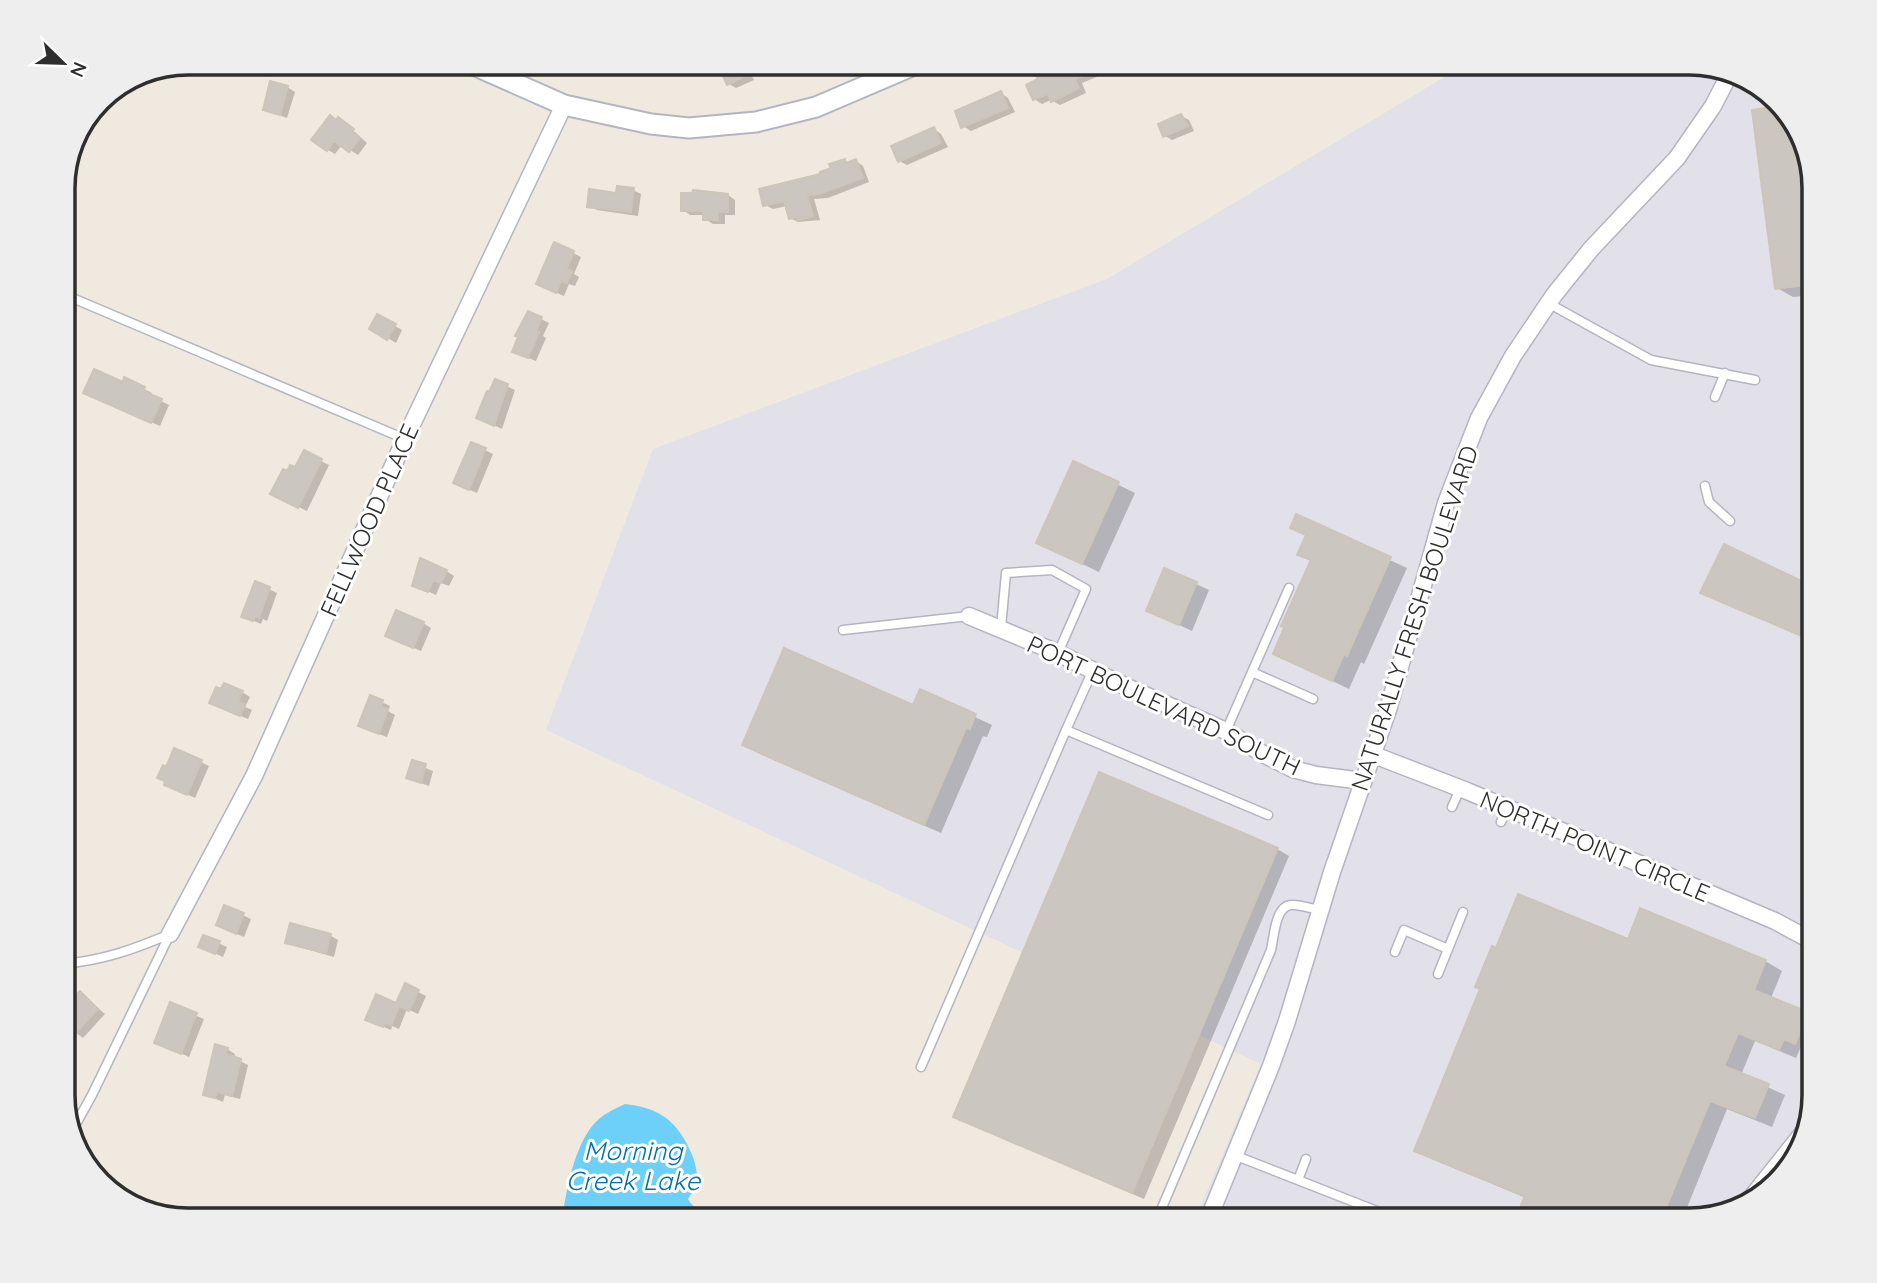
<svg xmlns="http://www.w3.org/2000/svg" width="1877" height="1283" font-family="Quicksand,sans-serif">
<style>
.industrial{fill:#e2e0e8}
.water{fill:#6cd0f8}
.shadow{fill:#0003}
.building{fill:#cbc6bf;stroke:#ccc5b8;stroke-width:2}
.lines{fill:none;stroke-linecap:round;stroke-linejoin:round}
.service-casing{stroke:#b3b5c2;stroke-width:11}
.minor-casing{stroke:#b3b5c2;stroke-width:19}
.tertiary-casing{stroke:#b3b5c2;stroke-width:23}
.service{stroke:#fff;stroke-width:8}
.minor{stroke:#fff;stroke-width:16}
.tertiary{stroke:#fff;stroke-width:19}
.labels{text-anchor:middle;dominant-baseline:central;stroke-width:6;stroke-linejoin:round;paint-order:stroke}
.street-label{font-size:24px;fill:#2e2e2e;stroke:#fff}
.water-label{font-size:26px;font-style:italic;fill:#036fac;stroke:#fff}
.rim{fill:none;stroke:#2e2e2e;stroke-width:3.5}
</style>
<rect width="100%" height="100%" fill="#f0e9df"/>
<path class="industrial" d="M1468,63h220l71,21 38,42 17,62v907l-21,70 -49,42 -55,13h-494l66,-156 -715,-334 107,-281 454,-170z"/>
<path class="water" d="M625,1104c14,2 26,4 38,12 17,10 35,42 34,63 -1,7 -5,14 -9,20 5,10 14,11 19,21h-145c4,-29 12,-72 31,-95 8,-10 21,-16 32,-21z"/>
<path class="shadow" d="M718,63h27l9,17 -18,8 -7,-4z
M1077,63h53l-48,20 4,10 -26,12 -9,-5 -9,4 -8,-5 17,-27 3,2z
M287,87l8,5 -8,26 -22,-8z
M1001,93l7,5 7,14 -44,19 -8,-5z
M1780,108l17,18 17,62v107l-21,2 -16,-9z
M1181,116l8,4 5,11 -22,9 -7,-4z
M337,121l9,3 21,19 -9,12 -16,-10 -7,9 -7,-4z
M934,129l7,5 7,13 -41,18 -8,-4z
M845,161l5,2 6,-2 7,5 6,16 -41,16 -14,1 6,21 -22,2 -8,-4 -3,-12 -14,3 -8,-4 58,-30z
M633,190l8,4 -3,22 -41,-6 -8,-4z
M728,195l7,5v15h-10v9h-12l-8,-5v-4h-15l-7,-5z
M555,244l26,13 -7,17 5,3 -4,9 -6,-2 -5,12 -18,-8z
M378,316l24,14 -6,13 -25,-15z
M541,319l8,4 -6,13 3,2 -10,23 -15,-6z
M125,380l27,13 -1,3 18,9 -9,21 -67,-29 31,-13z
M496,381l19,9 -13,39 -17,-8 5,-27z
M485,450l8,4 -16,39 -14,-6z
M321,461l8,4 -22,46 -27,-13 8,-24z
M1074,463l61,30 -36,79 -61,-29z
M1297,517l110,51 -43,96 -3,-2 -12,27 -74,-36 37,-92 -12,-7 8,-18z
M1165,570l44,20 -17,41 -44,-21z
M446,571l8,5 -5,10 -8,-3 -5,12 -22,-10z
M256,583l21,10 -10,28 -4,-2 -2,5 -18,-8z
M1814,588v54l-95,-41 -17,-9z
M423,623l8,5 -10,23 -26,-11z
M242,692l8,5 -5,10 7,3 -4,9 -29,-12z
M921,692l71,33 -5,12 -4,-1 -42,97 -181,-79 -16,-9 170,-38z
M371,697l19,9 -2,5 7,4 -8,22 -19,-7z
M201,762l8,4 -14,32 -21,-10z
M413,763l20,8 -4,15 -21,-8z
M1277,849l12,7 -145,343 -189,-82z
M225,907l26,12 -7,18 -19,-8z
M292,925l39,11 7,4 -4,17 -39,-11 -8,-4z
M204,937l23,10 -4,10 -15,-7z
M1628,941l137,20 17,10 -11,27 43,19v29l-2,6 -11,-5 -5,11 -41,-17 -14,34 44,20 -13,32 -45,-18 -45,111h-165l9,-22 -94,-39 -16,-9z
M418,992l8,4 -8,18 -11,-5 -8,20 -7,-3 -1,4 -16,-7 22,-18z
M80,993l25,21 -22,24 -20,-15v-12z
M171,1005l33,14 -15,38 -25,-11z
M227,1049l8,5 -1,4 14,7 -8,34 -15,-4 -2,7 -18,-8z"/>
<path class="building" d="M717,63h24l6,12 -20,10z
M1073,63h39l-37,16 4,9 -28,14 -3,-8 -15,6 -7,-15 12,-6 -2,-3 15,-6 1,3z
M270,81l18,5 -8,29 -17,-5z
M1001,91l7,17 -47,20 -6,-17z
M1779,106l18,20 17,62v96l-39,5 -23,-179z
M1181,114l7,12 -25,11 -5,-13z
M330,115l6,5 2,-3 16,12 -2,2 8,7 -11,14 -15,-11 -7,10 -16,-11z
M934,127l7,16 -43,19 -7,-16z
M845,159l1,4 10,-4 7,19 -44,16 -12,1 6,21 -15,4 -1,-3 -8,2 -5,-18 -21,5 -4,-17 61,-15v-2l11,-4 -2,-4z
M617,186l17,2 -3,24 -44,-5 2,-18 27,4z
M693,190l35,4v18h-10v8h-15v-9h-22v-18h11z
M554,242l20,9 -7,18 5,2 -5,12 -6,-2 -5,12 -20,-9z
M528,311l14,6 -6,14 3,1 -11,26 -16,-6 6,-15 -3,-1z
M377,314l19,10 -9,16 -18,-11z
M94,369l29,13 1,-5 21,10 -2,4 19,8 -11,24 -68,-30z
M495,379l13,5 -14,42 -18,-8 11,-27 2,1z
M471,442l15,6 -17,42 -16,-7z
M304,450l18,9 -24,49 -28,-14 13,-25 4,2 3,-6 5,2z
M1073,461l46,21 -37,82 -46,-21z
M1296,514l95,43 -44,99 -3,-2 -12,27 -59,-27 11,-26 -3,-2 30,-66 -14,-5 9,-20 -16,-7z
M1724,544l90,43v54l-114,-48z
M420,558l27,12 -6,13 -8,-3 -5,12 -16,-6z
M1164,568l33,14 -18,43 -33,-14z
M255,581l15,6 -11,31 -4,-2 -2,5 -12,-4z
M396,610l28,12 -11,26 -28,-12z
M784,648l129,57 7,-16 56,25 -6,15 -4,-1 -42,97 -182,-80z
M224,683l19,8 -5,11 7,2 -5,12 -31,-13 7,-16 5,2z
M370,695l13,5 -2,7 7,2 -9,25 -21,-8z
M174,748l28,12 -15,35 -23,-10 1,-4 -8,-3 6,-13 3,2z
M412,760l14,4 -5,19 -15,-5z
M1099,772l179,76 -146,345 -179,-76z
M1518,894l110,45 12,-31 126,52 -12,30 54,22 -13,32 -11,-5 -5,11 -41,-17 -14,33 45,18 -14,34 -45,-17 -49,119h-146l10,-24 -111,-45 66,-162 -5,-2 17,-41 4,2z
M224,905l20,8 -8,21 -20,-9z
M290,923l41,11 -5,19 -41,-10z
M203,935l17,6 -5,13 -17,-7z
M405,983l14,7 -10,21 -10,-5 -8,20 -7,-3 -1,4 -18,-7 11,-26 20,9z
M80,991l18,18 -24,26 -11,-10v-8l5,-5 -4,-4z
M170,1002l27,11 -16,41 -27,-11z
M215,1044l13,4 -2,6 15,5 -9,37 -15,-4 -2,6 -12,-3z"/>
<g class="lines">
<g class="service-casing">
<path id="service" d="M63,294l342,145
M1548,303l103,57 104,20
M1715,397l10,-24
M1705,486l4,16 21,19
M1001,628l5,-55 46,-3 34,19 -28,64
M843,630l126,-14
M1093,670l-27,60 202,85
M1252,672l61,27
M1226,731l63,-143
M1452,807l8,-18
M1501,822l6,-14
M1395,952l9,-22 44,19
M63,964c41,-4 69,-14 107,-30
M1438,974l25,-62
M921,1067l145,-337
M72,1131l20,-36 78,-161
M1234,1155l166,65
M1298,1180l8,-21
M1164,1220l-3,-10 110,-260c3,-12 4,-44 20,-45 9,-1 21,4 29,5"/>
</g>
<g class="minor-casing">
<path id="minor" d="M969,616l89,37 60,30 108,48 37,23 30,15 23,6 47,6
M1374,755l93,36 308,130 39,21
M170,934l84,-158 151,-337 159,-334
M1744,1207l58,-73
M1208,1220l63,-154 16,-45 45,-149 56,-162 58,-207 33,-85 34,-62 41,-61 37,-46 86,-91 36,-52 16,-31"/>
</g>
<g class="tertiary-casing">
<path id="tertiary" d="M469,63l95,42 87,19 38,4 67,-6 60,-15 103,-44"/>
</g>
<use href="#service" class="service"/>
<use href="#minor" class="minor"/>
<use href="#tertiary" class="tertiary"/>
</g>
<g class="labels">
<g class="street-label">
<text transform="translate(369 520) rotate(-66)">FELLWOOD PLACE</text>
<text transform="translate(1414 618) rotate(-72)">NATURALLY FRESH BOULEVARD</text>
<text transform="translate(1164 705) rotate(25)">PORT BOULEVARD SOUTH</text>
<text transform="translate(1595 846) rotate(23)">NORTH POINT CIRCLE</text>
</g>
<g class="water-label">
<text x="633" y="1150">Morning<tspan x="633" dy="30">Creek Lake</tspan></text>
</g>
</g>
<path d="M0 0H1877V1283H0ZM188 75H1689A113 113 0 0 1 1802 188V1095A113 113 0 0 1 1689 1208H188A113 113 0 0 1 75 1095V188A113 113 0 0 1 188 75Z" fill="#eee" fill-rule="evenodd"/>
<path class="rim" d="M188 75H1689A113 113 0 0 1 1802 188V1095A113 113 0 0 1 1689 1208H188A113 113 0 0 1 75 1095V188A113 113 0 0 1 188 75Z"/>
<g transform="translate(63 63) rotate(113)" stroke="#ffffff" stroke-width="5" paint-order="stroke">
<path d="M0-5L12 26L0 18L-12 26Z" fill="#2e2e2e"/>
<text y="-10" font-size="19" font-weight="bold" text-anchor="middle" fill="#2e2e2e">N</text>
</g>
</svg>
